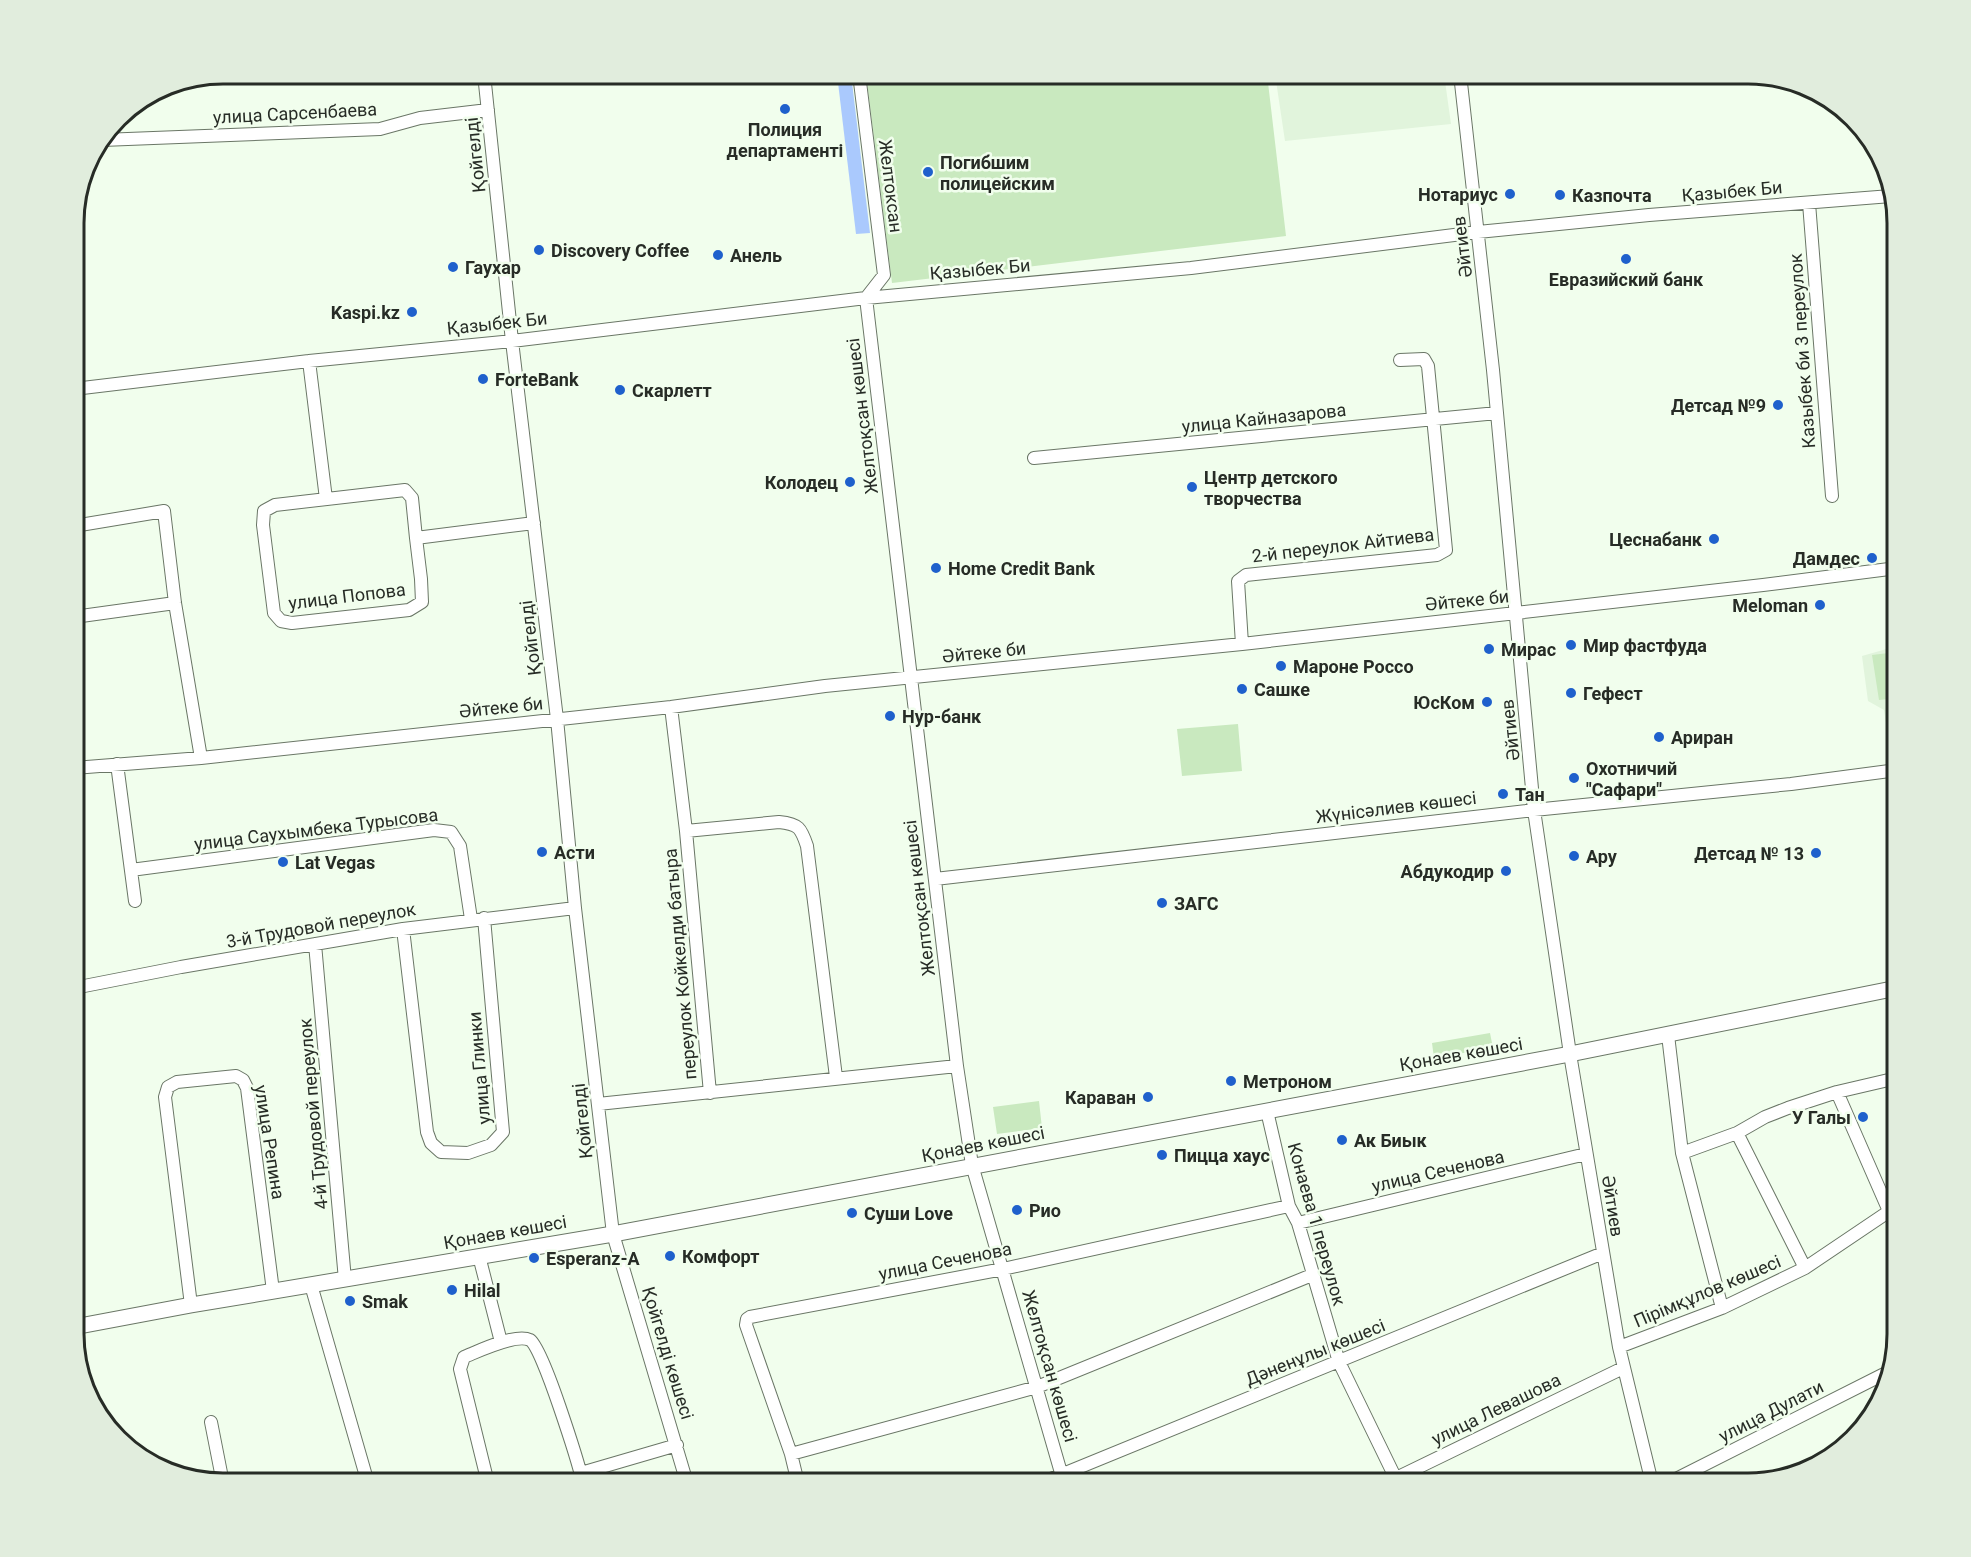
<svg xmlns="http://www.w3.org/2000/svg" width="1971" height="1557" font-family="Roboto,sans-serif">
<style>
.built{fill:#e1f4dc}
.green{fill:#c9e9bf}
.water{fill:#aac9fd}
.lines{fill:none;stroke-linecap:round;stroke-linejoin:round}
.minor-casing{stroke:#6a7666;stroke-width:14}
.major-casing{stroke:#6a7666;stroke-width:17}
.minor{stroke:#fff;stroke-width:12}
.major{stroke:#fff;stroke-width:15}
.poi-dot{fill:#1f60cc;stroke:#f1feed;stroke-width:2}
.labels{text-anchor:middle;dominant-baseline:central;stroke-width:5;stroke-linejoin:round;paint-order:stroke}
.street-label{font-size:18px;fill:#272c26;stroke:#f1feed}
.poi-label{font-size:18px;font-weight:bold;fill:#272c26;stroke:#f1feed;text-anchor:start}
.rim{fill:none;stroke:#272c26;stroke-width:3}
</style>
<rect width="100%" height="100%" fill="#f1feed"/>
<path class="built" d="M1275,74h169l7,50 -166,17z
M1897,646v116l-3,-22 -8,-17 -2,-13 -16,-9 -6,-45z"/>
<path class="green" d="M866,74h401l19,162 -394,47z
M1897,652v46l-18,2 -7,-45z
M1238,724l4,47 -60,5 -5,-47z
M1490,1033l3,15 -59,10 -2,-15z
M1039,1101l3,27 -45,6 -4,-27z"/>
<path class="water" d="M837,74h14l19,159 -14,1z"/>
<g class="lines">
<g class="minor-casing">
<path id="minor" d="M484,74l28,267 45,378 18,189 38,326 74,249
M859,74l25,201 -18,23 91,768 15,99 92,318
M1460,74l33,296 41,440 36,244 49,293 33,136
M102,140l278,-11 40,-11 68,-8
M1809,203l23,293
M309,361l17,138
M74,389l235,-28 203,-20 354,-43 325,-30 287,-36 171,-17 242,-19
M1034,458l463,-45
M74,526l90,-15 11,92 26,155
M416,538l5,41 1,23 -13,8 -117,13 -11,-2 -7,-8 -11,-88 1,-14 11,-6 130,-15 7,8 4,40 118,-15
M74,582l5,34
M74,617l101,-14
M1242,644l-4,-63 8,-6 191,-20 9,-5 -18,-184 -4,-7 -24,1
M671,707l15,124 24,262
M117,764l18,137
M74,768l127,-10 470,-51 154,-21 417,-42 521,-59 134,-17
M686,831l93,-9c20,2 22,6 28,24l29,231
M131,870l303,-40 17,2 9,14 11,73
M935,879l599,-69 257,-26 106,-14
M403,929l24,203 4,11 10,9 27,1 23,-8 12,-13 -19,-214
M315,944l30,336
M74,988l107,-21 222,-38 172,-21
M1668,1035l14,118 40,155
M1837,1092l52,119
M598,1104l359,-38
M1267,1111l22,95 9,17 41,139 56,115
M1737,1133l68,135
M1682,1153l55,-20 28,-16 23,-9 49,-16 60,-14
M1298,1223l288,-69
M479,1256l22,86
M311,1285l57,198
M191,1305l-26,-208 3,-10 9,-5 59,-6 7,4 4,8 26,203
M1619,1347l103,-39 83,-40 92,-62
M211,1422l12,61
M791,1454l246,-67 275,-112
M581,1473l96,-28
M488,1483l-28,-114 4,-12c15,-6 52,-24 66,-17 12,5 49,125 53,143
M798,1483l-7,-29 -45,-129 1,-6 3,-2 253,-48 286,-63
M1041,1483l562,-230
M1386,1483l237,-115
M1668,1483l222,-112"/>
</g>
<g class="major-casing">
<path id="major" d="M74,1327l117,-22 422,-71 957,-180 327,-66"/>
</g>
<use href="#minor" class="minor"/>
<use href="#major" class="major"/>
</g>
<g class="poi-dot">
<circle cx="785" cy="109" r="6"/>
<circle cx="928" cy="172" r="6"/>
<circle cx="1510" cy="194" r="6"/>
<circle cx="1560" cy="195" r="6"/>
<circle cx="539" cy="250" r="6"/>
<circle cx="718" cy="255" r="6"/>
<circle cx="1626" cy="259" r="6"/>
<circle cx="453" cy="267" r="6"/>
<circle cx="412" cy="312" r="6"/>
<circle cx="483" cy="379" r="6"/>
<circle cx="620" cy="390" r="6"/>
<circle cx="1778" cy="405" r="6"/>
<circle cx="850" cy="482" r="6"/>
<circle cx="1192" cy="487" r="6"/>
<circle cx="1714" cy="539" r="6"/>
<circle cx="1872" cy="558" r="6"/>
<circle cx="936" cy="568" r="6"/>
<circle cx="1820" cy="605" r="6"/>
<circle cx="1571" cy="645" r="6"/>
<circle cx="1489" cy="649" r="6"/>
<circle cx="1281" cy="666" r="6"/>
<circle cx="1242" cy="689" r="6"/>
<circle cx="1571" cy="693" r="6"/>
<circle cx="1487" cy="702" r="6"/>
<circle cx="890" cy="716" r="6"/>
<circle cx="1659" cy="737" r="6"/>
<circle cx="1574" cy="778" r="6"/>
<circle cx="1503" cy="794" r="6"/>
<circle cx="542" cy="852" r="6"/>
<circle cx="1816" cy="853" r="6"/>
<circle cx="1574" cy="856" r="6"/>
<circle cx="283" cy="862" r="6"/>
<circle cx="1506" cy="871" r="6"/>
<circle cx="1162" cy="903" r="6"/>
<circle cx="1231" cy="1081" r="6"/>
<circle cx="1148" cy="1097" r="6"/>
<circle cx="1863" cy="1117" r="6"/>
<circle cx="1342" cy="1140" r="6"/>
<circle cx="1162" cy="1155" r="6"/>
<circle cx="1017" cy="1210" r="6"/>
<circle cx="852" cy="1213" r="6"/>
<circle cx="670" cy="1256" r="6"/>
<circle cx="534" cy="1258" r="6"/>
<circle cx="452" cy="1290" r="6"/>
<circle cx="350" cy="1301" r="6"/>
</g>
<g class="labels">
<g class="street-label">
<text transform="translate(295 113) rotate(-3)">улица Сарсенбаева</text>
<text transform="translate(475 155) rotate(-96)">Қойгелді</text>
<text transform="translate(891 186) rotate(83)">Желтоксан</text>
<text transform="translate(1732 191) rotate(-5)">Қазыбек Би</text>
<text transform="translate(1462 247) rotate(-97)">Әйтиев</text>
<text transform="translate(980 269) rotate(-5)">Қазыбек Би</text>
<text transform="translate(497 323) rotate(-6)">Қазыбек Би</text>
<text transform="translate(1802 351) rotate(-94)">Казыбек би 3 переулок</text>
<text transform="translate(862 416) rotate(-97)">Желтоқсан көшесі</text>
<text transform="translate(1264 418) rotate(-6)">улица Кайназарова</text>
<text transform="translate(1343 545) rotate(-7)">2-й переулок Айтиева</text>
<text transform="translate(347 596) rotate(-7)">улица Попова</text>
<text transform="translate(1467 600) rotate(-6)">Әйтеке би</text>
<text transform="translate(530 638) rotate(-97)">Қойгелді</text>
<text transform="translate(984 652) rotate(-6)">Әйтеке би</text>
<text transform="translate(501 707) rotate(-6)">Әйтеке би</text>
<text transform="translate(1510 730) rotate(-96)">Әйтиев</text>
<text transform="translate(1396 807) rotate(-7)">Жүнісәлиев көшесі</text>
<text transform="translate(316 829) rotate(-7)">улица Саухымбека Турысова</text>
<text transform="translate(919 898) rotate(-97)">Желтоқсан көшесі</text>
<text transform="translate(321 925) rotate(-10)">3-й Трудовой переулок</text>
<text transform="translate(680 964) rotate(-95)">переулок Койкелди батыра</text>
<text transform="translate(1461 1054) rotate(-10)">Қонаев көшесі</text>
<text transform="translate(479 1068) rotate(-95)">улица Глинки</text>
<text transform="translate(313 1114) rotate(-95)">4-й Трудовой переулок</text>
<text transform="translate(582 1121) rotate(-96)">Қойгелді</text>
<text transform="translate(270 1142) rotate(81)">улица Репина</text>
<text transform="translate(983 1144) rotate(-11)">Қонаев көшесі</text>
<text transform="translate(1438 1171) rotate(-13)">улица Сеченова</text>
<text transform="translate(1613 1206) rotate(81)">Әйтиев</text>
<text transform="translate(1317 1224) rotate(74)">Конаева 1 переулок</text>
<text transform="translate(505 1232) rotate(-10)">Қонаев көшесі</text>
<text transform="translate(945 1261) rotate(-11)">улица Сеченова</text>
<text transform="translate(1707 1291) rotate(-23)">Пірімқұлов көшесі</text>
<text transform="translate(1315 1352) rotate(-22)">Дәненұлы көшесі</text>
<text transform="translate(668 1353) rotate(73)">Қойгелді көшесі</text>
<text transform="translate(1050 1366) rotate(74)">Желтоқсан көшесі</text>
<text transform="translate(1496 1409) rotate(-26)">улица Левашова</text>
<text transform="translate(1771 1411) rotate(-27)">улица Дулати</text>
</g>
<g class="poi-label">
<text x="785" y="129" text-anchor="middle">Полиция<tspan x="785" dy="21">департаменті</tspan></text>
<text x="940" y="162">Погибшим<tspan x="940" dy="21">полицейским</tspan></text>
<text x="1498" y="194" text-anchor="end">Нотариус</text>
<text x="1572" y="195">Казпочта</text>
<text x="551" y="250">Discovery Coffee</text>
<text x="730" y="255">Анель</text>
<text x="465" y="267">Гаухар</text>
<text x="1626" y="279" text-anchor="middle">Евразийский банк</text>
<text x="400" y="312" text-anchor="end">Kaspi.kz</text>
<text x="495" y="379">ForteBank</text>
<text x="632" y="390">Скарлетт</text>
<text x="1766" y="405" text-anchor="end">Детсад №9</text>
<text x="1204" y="477">Центр детского<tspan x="1204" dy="21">творчества</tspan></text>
<text x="838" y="482" text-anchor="end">Колодец</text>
<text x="1702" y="539" text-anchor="end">Цеснабанк</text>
<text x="1860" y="558" text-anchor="end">Дамдес</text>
<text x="948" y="568">Home Credit Bank</text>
<text x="1808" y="605" text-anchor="end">Meloman</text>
<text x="1583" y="645">Мир фастфуда</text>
<text x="1501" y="649">Мирас</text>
<text x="1293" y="666">Мароне Россо</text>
<text x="1254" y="689">Сашке</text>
<text x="1583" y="693">Гефест</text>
<text x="1475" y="702" text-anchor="end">ЮсКом</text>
<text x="902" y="716">Нур-банк</text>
<text x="1671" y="737">Ариран</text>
<text x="1586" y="768">Охотничий<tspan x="1586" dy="21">"Сафари"</tspan></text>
<text x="1515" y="794">Тан</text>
<text x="554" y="852">Асти</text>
<text x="1804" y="853" text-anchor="end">Детсад № 13</text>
<text x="1586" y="856">Ару</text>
<text x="295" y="862">Lat Vegas</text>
<text x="1494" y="871" text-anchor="end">Абдукодир</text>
<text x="1174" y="903">ЗАГС</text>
<text x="1243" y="1081">Метроном</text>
<text x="1136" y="1097" text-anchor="end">Караван</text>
<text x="1851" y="1117" text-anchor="end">У Галы</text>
<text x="1354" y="1140">Ак Биык</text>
<text x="1174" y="1155">Пицца хаус</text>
<text x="1029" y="1210">Рио</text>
<text x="864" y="1213">Суши Love</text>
<text x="682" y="1256">Комфорт</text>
<text x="546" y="1258">Esperanz-A</text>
<text x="464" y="1290">Hilal</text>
<text x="362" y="1301">Smak</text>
</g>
</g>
<path d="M0 0H1971V1557H0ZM223 84H1748A139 139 0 0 1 1887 223V1334A139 139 0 0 1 1748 1473H223A139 139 0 0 1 84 1334V223A139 139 0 0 1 223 84Z" fill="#e1eddd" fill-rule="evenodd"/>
<path class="rim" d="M223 84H1748A139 139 0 0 1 1887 223V1334A139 139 0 0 1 1748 1473H223A139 139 0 0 1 84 1334V223A139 139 0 0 1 223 84Z"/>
</svg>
